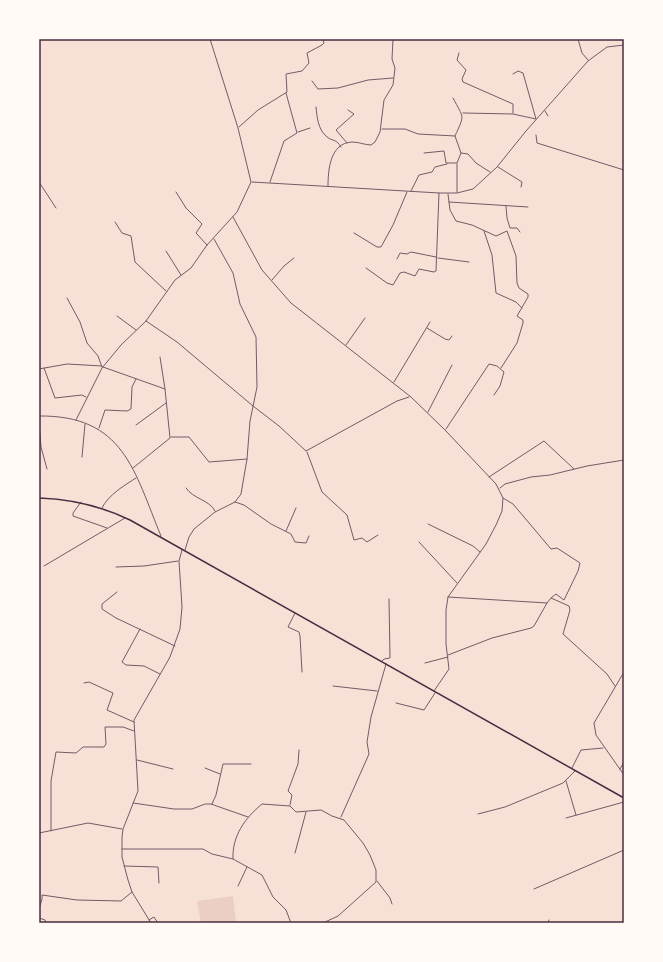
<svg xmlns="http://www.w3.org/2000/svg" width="663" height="962" font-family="Commissioner,sans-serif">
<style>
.green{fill:#ebcfc5}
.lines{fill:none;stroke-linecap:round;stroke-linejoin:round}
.minor{stroke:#755966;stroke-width:1}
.tertiary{stroke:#755966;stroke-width:1}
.primary{stroke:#4a2c40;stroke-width:1.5}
.neatline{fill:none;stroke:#4a2c40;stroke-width:1.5}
</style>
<rect width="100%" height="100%" fill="#f7e1d7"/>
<path class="green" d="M233,896l3,26 -35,1 -4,-22z"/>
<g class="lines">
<path class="minor" d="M578,39l4,14 6,7
M459,53l-2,7 9,10 -4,9 1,3 50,22v9
M312,81l6,8 20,-1 30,-8 25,-2
M453,98c11,21 12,16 2,38
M316,107c1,10 2,22 10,29 6,6 10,2 15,11
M545,111l3,5
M463,113l50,1 23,5 -13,-46 -5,-2 -5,3
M239,127l19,-17 29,-18 -1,-18 16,-3 7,-8 -2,-10 15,-8 2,-2 -1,-4
M382,129h23l13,5 37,2 6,17 7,1 8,9 14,9
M298,132l12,-4
M536,135l1,8 87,27
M347,143l-11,-13 18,-16 -6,-4
M424,153l20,-2 2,12h11l4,-10
M498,167l24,15 -1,5
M39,182l17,26
M252,182l187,11h18l16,-4 24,-22 29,-36 62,-70 19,-14 17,-2
M270,182l14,-41 13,-8 -11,-40
M328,186c0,-16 2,-43 24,-44 7,0 13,3 19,3l4,-3 5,-10 4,-32 9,-15 2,-17 -3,-9 1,-20
M411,191l8,-16 13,-3 3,-5 12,-3
M176,192l10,16 16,16 -6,9 11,12
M457,192v-28
M448,194l2,16 6,11 16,4 24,11 11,-5 9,25 1,27 2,5 9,6v3l-11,19 6,4v3l-6,20 -16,25
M449,202l79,5
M506,206l1,12 3,10h7l3,4
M233,217l29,53 29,33 120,94 34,33 51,54 7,14 -1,13 -6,14 -10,19 -38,53 -2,13v34l3,25 -15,22
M115,222l7,11 9,3 4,26 31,29
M484,231l8,24 4,38 20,9 6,6
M354,233l23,14h4l12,-22 14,-33
M166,251l15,24
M438,258l31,4
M397,259l3,-6 7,1 4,-2 25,5
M366,268l21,15 6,2 7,-12 4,-1 11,4 4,-7 15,3 2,-1 3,-78
M272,280l12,-14 10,-8
M67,298l13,24 7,21 11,13 4,11
M117,316l19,14
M146,321l31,21 76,64 26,20 27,25 91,-50 12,-4
M427,328l18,11 4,1 3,-4
M346,345l19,-27
M160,357l5,32
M103,367l62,22 5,49 -37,30
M44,368l11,30 27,-3 4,2
M39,369l28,-5 35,2
M394,382l36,-60
M428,412l24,-47
M39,416c85,-1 95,55 122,120
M76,420l26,-52 19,-23 25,-24 29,-41 16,-12 16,-23 30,-33 14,-30 -13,-54 -28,-89
M39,424l2,23 6,22
M136,425l30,-22
M99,428l6,-18 22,1 4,-2 1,-22 4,-8
M446,429l43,-65 8,2 7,6 -4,14 -6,9
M171,437h18l20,25 38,-3
M307,452l15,40 25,23 7,25 8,-2 5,4 11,-7
M82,457l3,-33
M489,477l55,-36 30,28
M186,488c7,11 24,12 29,23
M500,488l5,-4 26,-7 19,-2 37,-9 37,-6
M503,498l10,6 38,45 6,-1 23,15 -2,8 -14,29 -8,-6 -5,4
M81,502l-8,11v3l34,12
M235,502l9,3 27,19 20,10 4,8 11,1 3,-7
M102,508c6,-13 23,-23 34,-30
M428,524l45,22 7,6
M286,531l10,-23
M419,542l38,41
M185,550l4,-13 5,-8 21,-17 20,-10 6,-8 6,-35 3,-38 7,-34 -1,-50 -16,-33 -7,-31 -19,-34
M44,566l81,-48
M116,567l28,-1 34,-5
M117,592l-15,12v5l14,9 59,28
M448,597l99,6 4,-5 18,8 1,4 -7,24 44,40 8,12
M295,613l-7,14 11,5 1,4 2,36
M140,629l-18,33 4,3 18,1 16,8
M448,655l44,-17 39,-10 3,-2 13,-23
M382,661l2,-2 6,-1 -1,-59
M425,663l23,-6
M84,683l5,-1 24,11 -6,17 27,12
M333,686l44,5
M396,703l28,7 11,-17
M137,760l36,9
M205,768l15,6
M572,768l9,-18 22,-2
M620,769l4,-7
M566,781l10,34
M133,803l41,6h18l13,-5h6l37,13
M212,804l4,-9 7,-31h28
M290,805l2,-10 -4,-4 10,-27 1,-14
M478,814l27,-7 58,-24 12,-12
M341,817l28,-63 -2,-12 4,-25 15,-53
M566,818l58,-16
M51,831v-50l5,-29 20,1 7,-6h21l2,-3 -1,-17h18l11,4
M39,833l49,-10 34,6
M122,849h81l9,5 21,5
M295,853l11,-41
M124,866l34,1 1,16
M377,881l13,17 2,6
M238,886l9,-19
M534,889l90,-39
M39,909l3,-10v-4l35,5 44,1 11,-9
M39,918l6,2 1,3
M149,920l5,-3 4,6
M291,923l-5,-13 -13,-13 -11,-22 -29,-16c-1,-23 12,-41 29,-55l28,2 6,6 25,-2 11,6 12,4 19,23 7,12 6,15v12l-38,34 -15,7
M548,923l1,-3"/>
<path class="tertiary" d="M624,672l-30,51 2,12 28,40
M151,923l-19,-31 -4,-12 -6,-23v-20l1,-8 15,-38 -4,-71 36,-63 10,-28 2,-22 -3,-46 3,-11"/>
<path class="primary" d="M39,498c32,1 62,8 91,22l494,278"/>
</g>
<rect width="663" height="962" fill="none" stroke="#fffaf5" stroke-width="80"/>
<rect x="40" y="40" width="583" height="882" class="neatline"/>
</svg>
